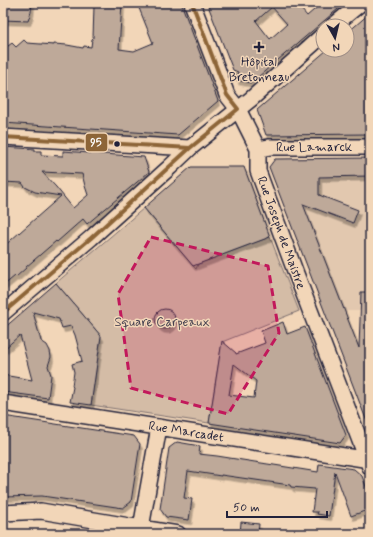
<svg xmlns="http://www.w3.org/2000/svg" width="373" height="537" font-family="Mynerve,sans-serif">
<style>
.built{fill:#e2c8af}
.green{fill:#d4bca6;stroke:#7b6f70}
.building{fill:#bea999;stroke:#22223b;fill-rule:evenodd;filter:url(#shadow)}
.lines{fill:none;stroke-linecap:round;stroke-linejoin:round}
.street-casing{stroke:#22223b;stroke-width:18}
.street{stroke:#f2d6b8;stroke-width:15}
.bus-1-casing{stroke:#f2d6b8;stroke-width:7}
.bus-1{stroke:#8d6538;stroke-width:4}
.marked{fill:#c2185b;fill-opacity:0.2;stroke:#c2185b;stroke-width:3;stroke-dasharray:8 5;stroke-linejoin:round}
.poi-dot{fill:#22223b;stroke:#f2d6b8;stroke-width:1.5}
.labels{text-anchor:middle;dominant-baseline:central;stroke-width:3;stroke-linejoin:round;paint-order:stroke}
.poi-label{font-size:13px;fill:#22223b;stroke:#f2d6b8}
.street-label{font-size:13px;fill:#22223b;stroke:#f2d6b8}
.park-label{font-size:13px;fill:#464150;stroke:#f2d6b8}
.line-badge{stroke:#f2d6b8;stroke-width:1.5}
.badge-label{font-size:11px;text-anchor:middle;font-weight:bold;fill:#fff}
</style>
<defs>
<filter id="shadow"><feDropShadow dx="2.5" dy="4.5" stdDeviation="0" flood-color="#0004"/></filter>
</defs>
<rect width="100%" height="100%" fill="#f2d6b8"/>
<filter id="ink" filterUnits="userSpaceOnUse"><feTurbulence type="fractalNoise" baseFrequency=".025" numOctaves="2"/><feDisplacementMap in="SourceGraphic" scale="8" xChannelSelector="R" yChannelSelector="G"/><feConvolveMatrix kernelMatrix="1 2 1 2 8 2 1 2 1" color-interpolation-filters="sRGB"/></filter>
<g filter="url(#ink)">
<path class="built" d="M319,158h51v153h-25l-18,6 -39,-103 31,-12z"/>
<path class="green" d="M144,208l52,61 2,-5 72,-27 29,74 -77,31 -13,81 -118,-18 10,-69 -45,-53z"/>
<path class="building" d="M3,3h29l-1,9 -3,9 -25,-1z
M95,3h27l-3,46 15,2 19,-8 -16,-40h44l37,98 -40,34 -175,-12v-78l5,1 4,-3 4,4 8,-7 3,3 27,2v-1l13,1 16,3 1,-2 7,1 1,-8 1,-1 1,-32h1z
M207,3h89l11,13 15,-13h23l-87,74 -6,-1 -1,7 -15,-3 2,-8 -5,-2zM272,7l15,17 -17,15 -14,-18z
M370,13v121l-104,1 -9,-25 70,-60h20v-17z
M3,147l32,2v2h6v4l22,1v-5l81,6 5,15 -62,52 -4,-5 -26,23 -1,-1 -30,26v1l-10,9 -1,-1 -12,10v-39l58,-51 -26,-4 -10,-5 -3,-4 -19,-1zM42,172l40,2 3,12 3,9 -15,13 -17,-21z
M370,158v18l-51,1v18l39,15 -5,13 -50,-19 56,144 2,-56h9v135h-1l-100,-260 6,-8z
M191,167h53l26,70 -77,29 -49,-58z
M56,283l45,53 -10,69 -21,-3 3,-15 -1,-1 2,-14 -2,-8 10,-3 -7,-26 -4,-9 -9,2 -3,-9 -26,-7 8,29 6,4 3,6 1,6 -3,9 3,9 -3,23 -45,-6v-17l29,5 -12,-45 -17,15v-21z
M155 319a10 10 0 1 1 20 0a10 10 0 1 1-20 0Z
M283,322l4,12 18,-7 41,108 -6,8 -131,-20 13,-82 14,12v1l29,-11 -4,-12zM234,364l22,17 -2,17 -25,-3z
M3,416l131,20 6,8 -9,58 -8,6 -81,-12 -39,1z
M177,442l23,4 -1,8 18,2 101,16 1,-8 35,5 8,7 8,21v12l-19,7 -16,-44 -6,44 -12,-2 1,-2h-6l3,-23 -24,-2 -1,-2 -69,-10v1l-33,-5 -4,27 8,1 -3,21 -23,-3 -6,-8 9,-61z
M241,522l18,2 -1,10h-18z"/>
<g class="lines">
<g class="street-casing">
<path id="street" d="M192,3l35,92 11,14 20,40v22l37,100 75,196
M333,26l28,-23
M3,137l187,11
M258,149l12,-2h100
M3,313l88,-75 79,-71 20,-19 61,-49 72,-64
M3,403l367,57
M3,513l38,-2 100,17 18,-101
M141,528l37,6"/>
</g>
<use href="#street" class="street"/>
<g class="bus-1-casing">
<path id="bus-1" d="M192,3l35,92 11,14
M3,137l187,11
M3,313l88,-75 99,-90 48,-39"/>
</g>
<use href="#bus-1" class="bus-1"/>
</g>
</g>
<path class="marked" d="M151,237l117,29 11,67 -51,81 -97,-26 -13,-94z"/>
<g class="poi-dot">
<path d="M257 41h4v4h4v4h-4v4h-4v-4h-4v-4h4z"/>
<circle cx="117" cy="144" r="3.5"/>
</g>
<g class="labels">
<g class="poi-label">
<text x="259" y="62">Hôpital<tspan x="259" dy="15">Bretonneau</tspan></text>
</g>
<g class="street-label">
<text x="314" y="147">Rue Lamarck</text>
<text transform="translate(281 233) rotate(70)">Rue Joseph de Maistre</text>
<text transform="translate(186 432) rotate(9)">Rue Marcadet</text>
</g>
<g class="park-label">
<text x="162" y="322">Square Carpeaux</text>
</g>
</g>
<rect class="line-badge" x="85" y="133" width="23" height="19" rx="4" fill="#8d6538"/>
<g class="badge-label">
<text x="96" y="146">95</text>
</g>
<rect width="373" height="537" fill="none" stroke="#f2d6b8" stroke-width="16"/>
<rect x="8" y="8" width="357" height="521" fill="none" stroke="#22223b" stroke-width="1.5" filter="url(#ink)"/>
<g transform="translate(335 38) rotate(172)"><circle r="19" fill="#f2d6b8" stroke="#9f8e86"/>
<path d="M0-3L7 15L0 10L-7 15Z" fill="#22223b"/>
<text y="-6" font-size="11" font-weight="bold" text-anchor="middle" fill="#22223b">N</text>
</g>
<path d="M227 511v6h100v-6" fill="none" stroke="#22223b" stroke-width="2"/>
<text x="233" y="511" font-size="12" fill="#22223b" stroke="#f2d6b8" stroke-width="3" paint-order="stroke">50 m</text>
</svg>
